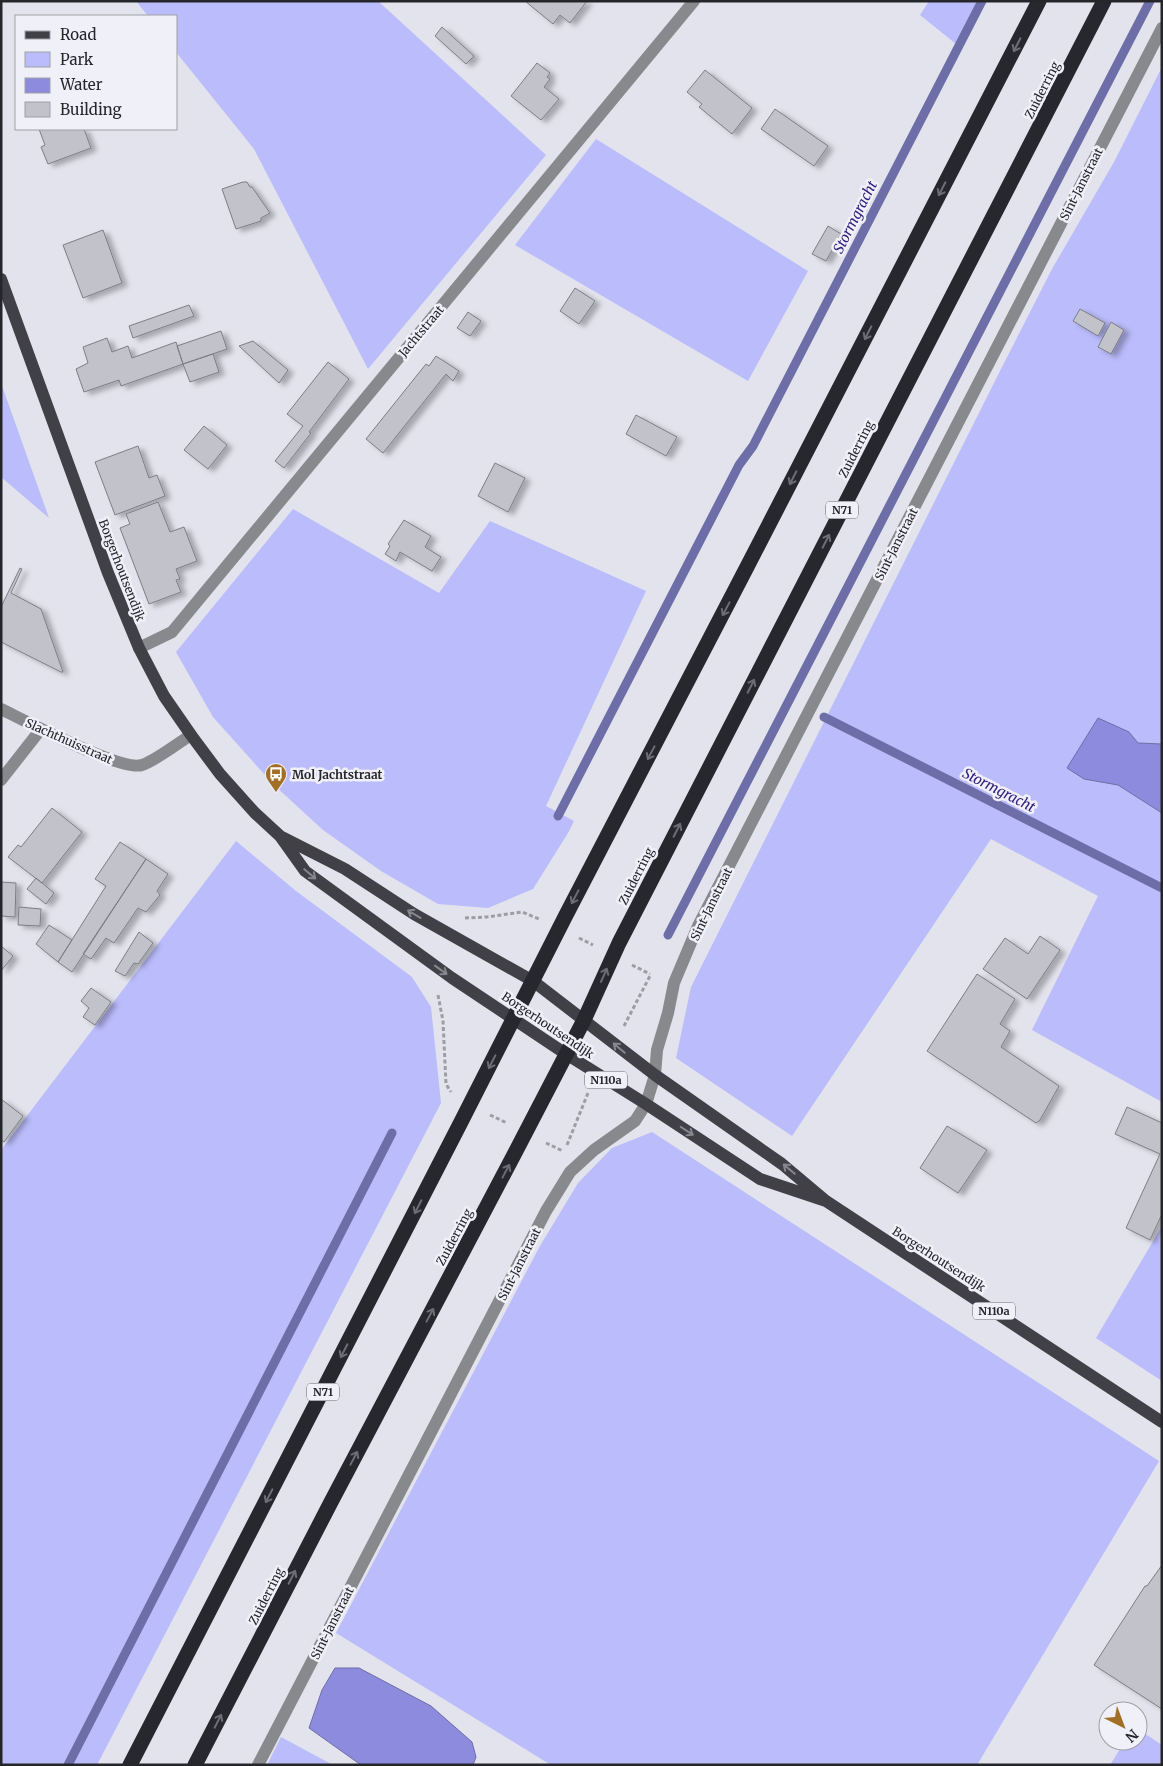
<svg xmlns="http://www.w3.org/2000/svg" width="1163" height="1766" font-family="Merriweather,serif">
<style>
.green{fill:#babcfb}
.water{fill:#8c8bdd;stroke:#6d6da7}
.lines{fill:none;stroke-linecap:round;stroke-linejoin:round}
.stream{stroke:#6d6da7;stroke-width:9}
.building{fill:#c1c2ca;stroke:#7d7d85;filter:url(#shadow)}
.path{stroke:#9d9ea5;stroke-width:3;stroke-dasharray:4 2.5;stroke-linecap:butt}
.minor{stroke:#88898c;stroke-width:12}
.major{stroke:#404046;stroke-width:12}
.highway{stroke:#27282e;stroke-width:15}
.oneway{stroke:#6d6e75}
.oneway2{stroke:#86868e}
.labels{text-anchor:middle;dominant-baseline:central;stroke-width:5;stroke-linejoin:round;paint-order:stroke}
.shield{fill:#f0f0f9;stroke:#636368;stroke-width:1}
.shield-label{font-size:11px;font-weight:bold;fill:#26262a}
.street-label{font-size:12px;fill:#26262a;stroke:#f0f0f9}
.poi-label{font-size:12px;font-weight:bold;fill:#26262a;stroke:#f0f0f9;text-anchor:start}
.water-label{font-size:14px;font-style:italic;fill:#32207f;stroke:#f0f0f9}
</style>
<defs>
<filter id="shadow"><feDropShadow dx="5.5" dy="3" stdDeviation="2.5" flood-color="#0004"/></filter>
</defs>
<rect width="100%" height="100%" fill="#e2e3ec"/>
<path class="green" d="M136,1h242l168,154 -178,214 -114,-220 -78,-97v-36h-28z
M929,1h57l-25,47 -41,-33z
M1162,67v677l-24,-1 -9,-11 -45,47 34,6 44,28v289l-130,-72 66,-134 -107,-57 -199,297 -116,-78 15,-71 311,-620 50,-98 62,-107z
M596,139l212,132 -60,110 -233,-136z
M1,383l48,135 -48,-41z
M293,509l146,84 51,-72 156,70 -100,215 28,15 -6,12 -35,56 -45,19 -50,-4 -57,-33 -58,-41 -49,-45 -61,-68 -37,-65z
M236,841l60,50 116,86 19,30 10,96 -344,662h-96v-615z
M652,1132l507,329 -182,304h-426l-215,-132 204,-387 38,-63 34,-35z
M1162,1226v155l-66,-43z
M1138,1729l24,16v20h-52l15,-24h13z
M281,1737l52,28h-66z"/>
<path class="water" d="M1098,718l31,14 9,11 24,1v69l-44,-28 -34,-6 -17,-11z
M335,1668h24l72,38 41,36 4,15 -3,8h-112l-52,-37 13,-38z"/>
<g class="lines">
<path class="stream" d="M824,717l338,171
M558,816l181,-351 14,-19 229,-445
M668,935l482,-934
M68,1765l324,-632"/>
</g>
<path class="building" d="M525,1h62l-17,22 -10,-8 -7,9z
M442,27l32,29 -8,8 -31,-28z
M537,63l13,10 -3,4 3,2 -6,8 15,12 -18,21 -30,-24z
M705,70l47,38 -20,26 -33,-27 3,-3 -15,-12z
M775,109l53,37 -14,20 -53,-37z
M39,129h45l7,19 -43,16 -7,-17 4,-2z
M243,182h4l3,5h2l18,26 -9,5v3l-25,8 -14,-40z
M828,226l13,8 -15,27 -14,-7z
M103,230l19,53 -39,15 -20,-53z
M575,288l20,13 -16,23 -19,-13z
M189,305l5,11 -61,22 -4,-12z
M1080,309l25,14 -7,13 -25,-15z
M468,312l13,9 -11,15 -13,-8z
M1111,322l13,8 -13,24 -13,-7z
M221,331l6,18 -44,15 -6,-18z
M107,338l5,14 16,-6 4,12 44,-16 7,22 -62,22 -2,-6 -35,12 -8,-23 12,-6 -5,-16z
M253,341l35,29 -9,13 -40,-37z
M213,354l6,18 -29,10 -7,-18z
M436,356l23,15 -6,10 -7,-7 -63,79 -17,-14 60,-75 3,2z
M328,362l21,17 -40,53 2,1 -27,35 -9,-7 28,-35 -16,-12z
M636,415l41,22 -11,19 -40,-22z
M204,426l23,19 -19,24 -24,-19z
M138,446l11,32 8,-3 8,21 -50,19 -20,-53z
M495,463l30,15 -17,34 -30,-16z
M158,502l12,30 14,-5 13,34 -21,8 4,10 -4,1 5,12 -32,12 -29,-76 10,-4 -4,-10z
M404,520l27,16 -6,11 16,10 -9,14 -32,-19 -4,9 -11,-7 5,-8 -2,-2z
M20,568l2,1 -11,24 30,16 22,63h-2l-60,-30v-35z
M52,808l30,24 -40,51 -34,-26 10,-12 3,2z
M120,842l26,17 -74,113 -14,-10 48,-76 -11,-7z
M146,859l22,15 -11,17 3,4 -14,17 -8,-4 -24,35 -8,-5 -15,21 -8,-5z
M36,878l18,15 -8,11 -19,-15z
M1,882l15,1 -1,34 -14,-1z
M19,907l22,2 -1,17 -22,-1z
M49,925l23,15 -14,22 -22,-18z
M139,932l14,11 -15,21 -4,-1 -9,13 -10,-5z
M1040,936l20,14 -33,49 -44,-30 22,-31 23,16z
M1,946l12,10 -12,15z
M977,974l38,25 -15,25 10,7 -9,16 58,39 -19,34 -4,3 -109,-72z
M91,988l20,14 -16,23 -12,-8 6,-9 -8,-7z
M1,1099l22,17 -19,26 -3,-2z
M1127,1107l35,16v91l-12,26 -24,-12 34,-74 -45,-20z
M947,1126l40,24 -29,43 -38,-25z
M1162,1565v144l-68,-44 51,-79h2z"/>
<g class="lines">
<path class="path" d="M465,918l22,-1 35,-5 17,7
M579,938l14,7
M632,965l18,9
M438,995l5,26 3,63 5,8
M624,1026l27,-52
M490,1115l17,8
M546,1143l17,8
M567,1145l21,-52"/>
<path class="minor" d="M139,648l33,-16 522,-631
M1,709c23,11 120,63 141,56 13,-4 36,-22 49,-30
M1,780l40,-51
M258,1765l288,-554 24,-39 24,-22 41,-29 11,-17 9,-29 2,-25 11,-37 6,-30 24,-57 464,-898"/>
<path class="major" d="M1,279l107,294 31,75 25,48 27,39 29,39 35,39 25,23 25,35 147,107 114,76 80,50 114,75 66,22
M282,837l63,32 69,45 119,67 122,94 127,89 44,37 336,221"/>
<path class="highway" d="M130,1765l332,-645 104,-205 182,-350 291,-564
M195,1765l136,-263 186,-353 67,-129 35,-77 485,-942"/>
</g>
<defs><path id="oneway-shaft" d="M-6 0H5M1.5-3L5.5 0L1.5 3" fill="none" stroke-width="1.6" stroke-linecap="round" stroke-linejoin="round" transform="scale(1.25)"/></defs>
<g class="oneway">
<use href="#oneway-shaft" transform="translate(1017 45) rotate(117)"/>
<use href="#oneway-shaft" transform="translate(942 189) rotate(117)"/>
<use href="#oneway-shaft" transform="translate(868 333) rotate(117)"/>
<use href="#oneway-shaft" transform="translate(793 478) rotate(117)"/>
<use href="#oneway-shaft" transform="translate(826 541) rotate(-63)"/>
<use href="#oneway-shaft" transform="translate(726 609) rotate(118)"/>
<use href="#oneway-shaft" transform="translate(751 686) rotate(-63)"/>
<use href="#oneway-shaft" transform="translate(651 753) rotate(118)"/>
<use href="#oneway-shaft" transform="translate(677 830) rotate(-63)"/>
<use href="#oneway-shaft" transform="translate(575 897) rotate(118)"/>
<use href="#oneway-shaft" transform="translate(604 975) rotate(-66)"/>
<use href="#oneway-shaft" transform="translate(492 1062) rotate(117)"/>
<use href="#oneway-shaft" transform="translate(506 1171) rotate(-62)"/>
<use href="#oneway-shaft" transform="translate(418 1207) rotate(117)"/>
<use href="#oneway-shaft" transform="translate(430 1315) rotate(-62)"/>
<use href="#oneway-shaft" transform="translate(344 1351) rotate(117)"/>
<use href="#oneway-shaft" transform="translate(354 1458) rotate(-62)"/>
<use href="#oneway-shaft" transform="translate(269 1496) rotate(117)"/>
<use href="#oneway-shaft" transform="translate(292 1577) rotate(-63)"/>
<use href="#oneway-shaft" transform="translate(218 1721) rotate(-63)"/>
</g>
<g class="oneway2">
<use href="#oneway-shaft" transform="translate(310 874) rotate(40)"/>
<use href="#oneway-shaft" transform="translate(414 914) rotate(-149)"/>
<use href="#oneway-shaft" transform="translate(441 970) rotate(36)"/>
<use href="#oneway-shaft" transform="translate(619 1048) rotate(-140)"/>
<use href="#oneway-shaft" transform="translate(687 1131) rotate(33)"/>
<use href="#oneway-shaft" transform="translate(789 1169) rotate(-140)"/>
</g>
<defs>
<g id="bus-pin" transform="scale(1.125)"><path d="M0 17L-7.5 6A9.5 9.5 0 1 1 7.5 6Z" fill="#a16f25" stroke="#f0f0f9"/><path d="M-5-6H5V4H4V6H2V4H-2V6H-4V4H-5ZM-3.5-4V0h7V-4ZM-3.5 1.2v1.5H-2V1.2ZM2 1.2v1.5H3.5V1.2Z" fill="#fff"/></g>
</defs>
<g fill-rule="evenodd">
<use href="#bus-pin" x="276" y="774"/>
</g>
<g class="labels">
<g class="shield">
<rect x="826" y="501.5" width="32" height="17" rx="4"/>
<rect x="585" y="1071.5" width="42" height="17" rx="4"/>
<rect x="973" y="1302.5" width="42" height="17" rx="4"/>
<rect x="307" y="1383.5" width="32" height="17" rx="4"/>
</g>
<g class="shield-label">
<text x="842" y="510">N71</text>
<text x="606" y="1080">N110a</text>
<text x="994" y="1311">N110a</text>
<text x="323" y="1392">N71</text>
</g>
<g class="street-label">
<text transform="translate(1042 90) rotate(-63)">Zuiderring</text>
<text transform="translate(1081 184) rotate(-63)">Sint-Janstraat</text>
<text transform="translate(421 331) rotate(-50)">Jachtstraat</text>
<text transform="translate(856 449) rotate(-63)">Zuiderring</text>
<text transform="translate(896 544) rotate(-63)">Sint-Janstraat</text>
<text transform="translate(122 570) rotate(69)">Borgerhoutsendijk</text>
<text transform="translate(69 741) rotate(24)">Slachthuisstraat</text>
<text transform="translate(636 876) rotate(-63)">Zuiderring</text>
<text transform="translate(711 904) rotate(-64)">Sint-Janstraat</text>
<text transform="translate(548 1025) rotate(34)">Borgerhoutsendijk</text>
<text transform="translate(454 1237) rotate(-62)">Zuiderring</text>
<text transform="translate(939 1259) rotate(33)">Borgerhoutsendijk</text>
<text transform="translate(519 1264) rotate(-63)">Sint-Janstraat</text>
<text transform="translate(266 1596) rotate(-63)">Zuiderring</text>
<text transform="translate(332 1623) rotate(-63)">Sint-Janstraat</text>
</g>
<g class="poi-label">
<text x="292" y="774">Mol Jachtstraat</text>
</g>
<g class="water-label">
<text transform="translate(855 217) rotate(-63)">Stormgracht</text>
<text transform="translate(999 790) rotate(27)">Stormgracht</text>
</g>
</g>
<rect width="1163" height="1766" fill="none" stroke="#26262a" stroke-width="5"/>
<rect x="15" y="15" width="162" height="115" fill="#f0f0f9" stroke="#9f9fa6"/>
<rect x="25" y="31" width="25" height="8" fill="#404046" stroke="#9f9fa6"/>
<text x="60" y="40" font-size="15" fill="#26262a">Road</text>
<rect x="25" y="52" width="25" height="15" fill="#babcfb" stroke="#9f9fa6"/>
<text x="60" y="65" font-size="15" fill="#26262a">Park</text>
<rect x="25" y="78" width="25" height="15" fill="#8c8bdd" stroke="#9f9fa6"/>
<text x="60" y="90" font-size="15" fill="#26262a">Water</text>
<rect x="25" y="102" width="25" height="15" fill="#c1c2ca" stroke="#9f9fa6"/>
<text x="60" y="115" font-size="15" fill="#26262a">Building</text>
<g transform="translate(1123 1726) rotate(138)"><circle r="24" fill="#f0f0f9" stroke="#9f9fa6"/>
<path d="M0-4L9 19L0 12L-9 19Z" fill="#a16f25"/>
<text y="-8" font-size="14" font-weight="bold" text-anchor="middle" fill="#26262a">N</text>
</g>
</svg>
